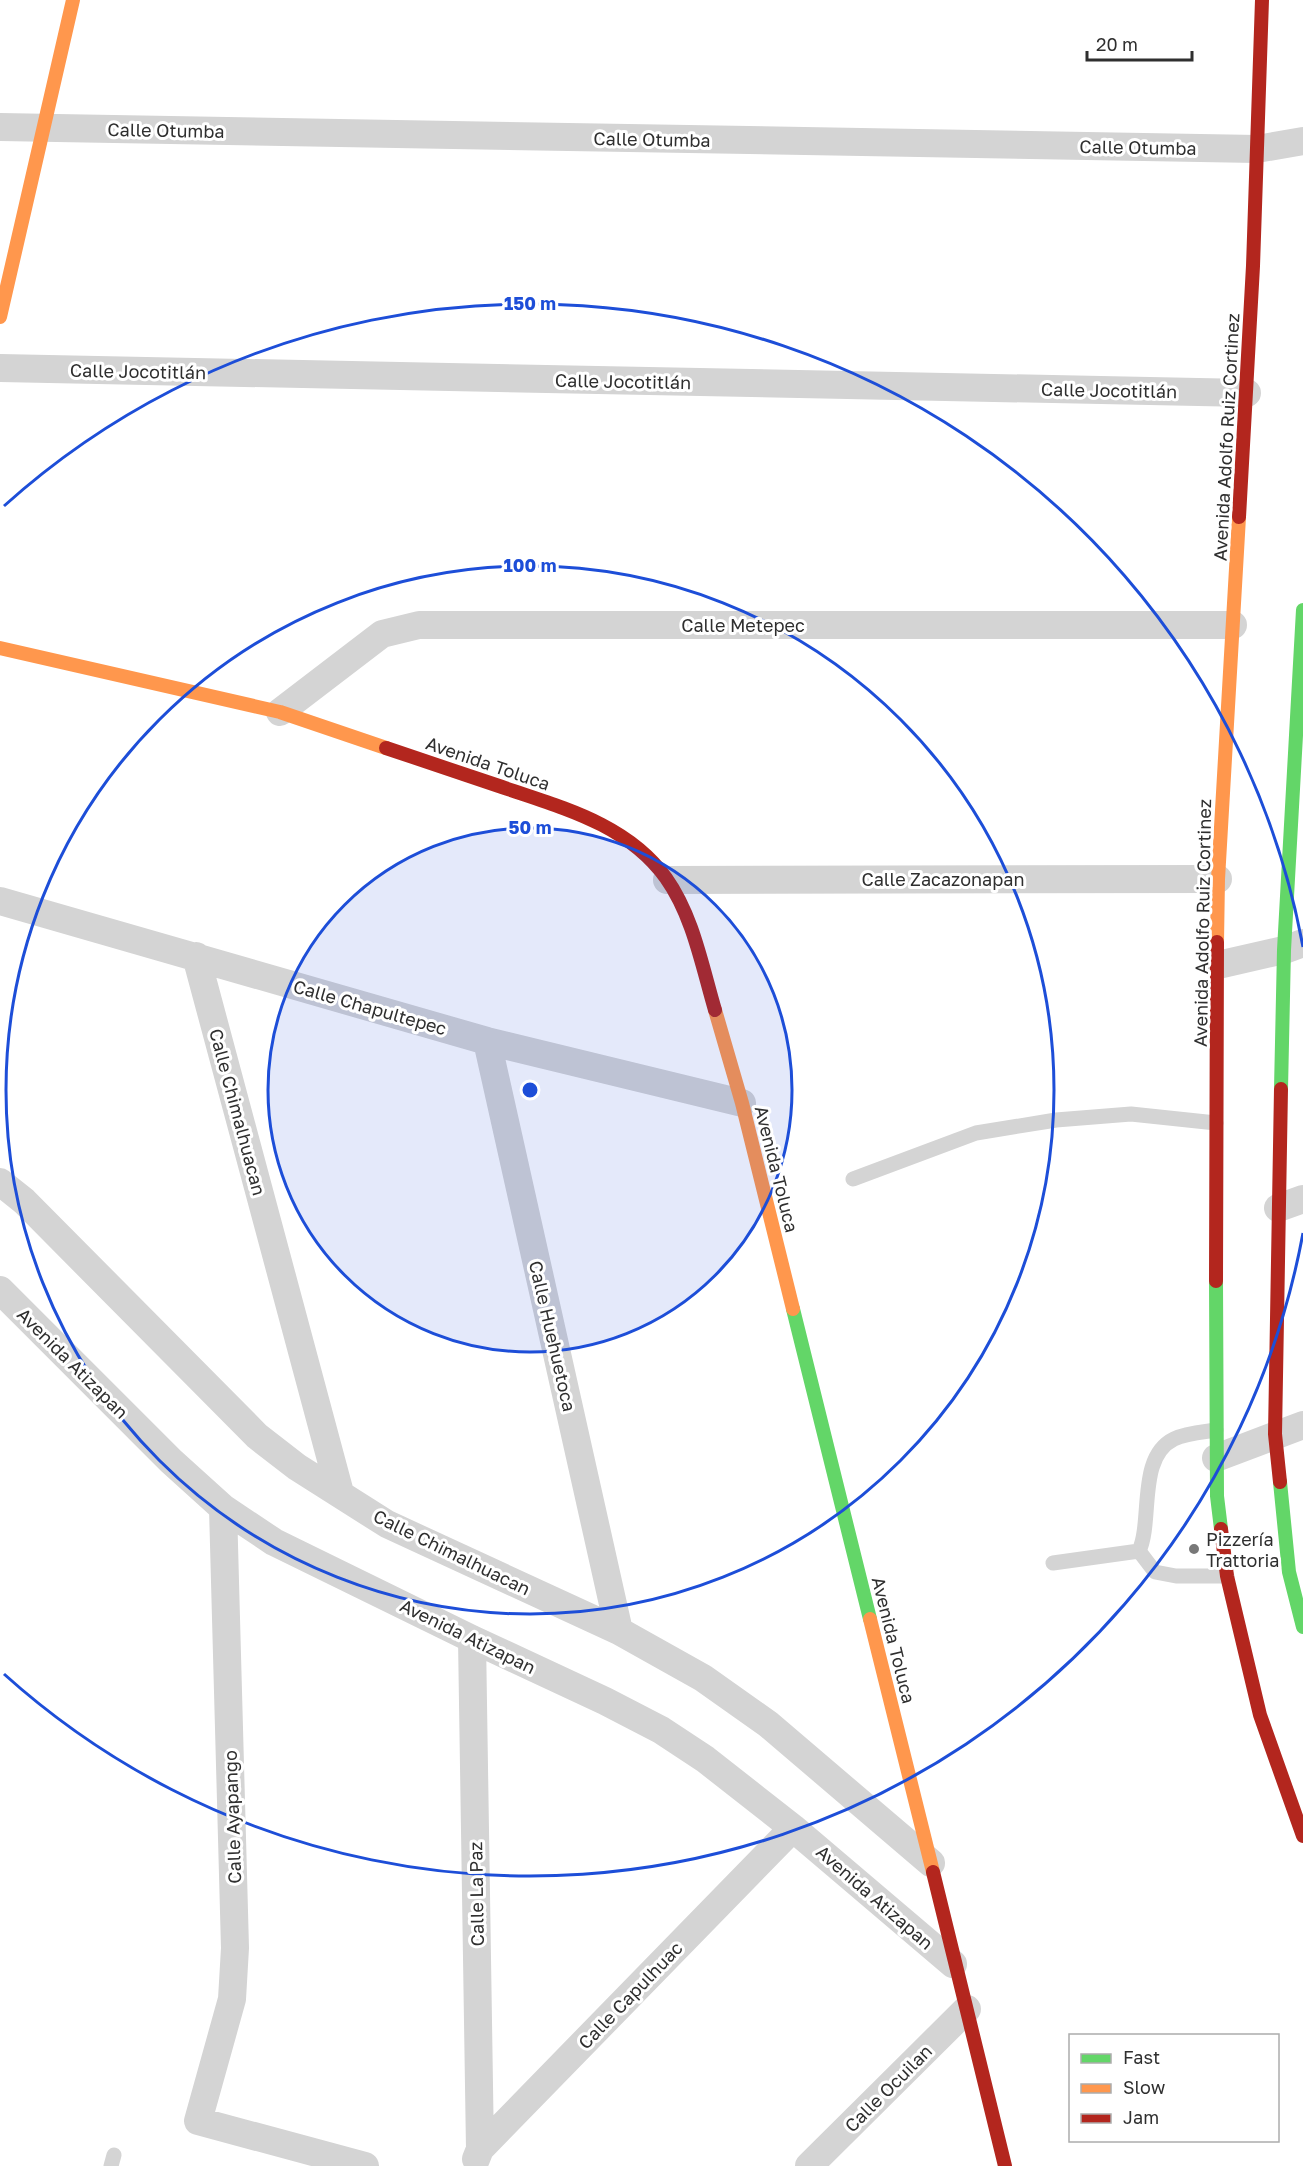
<svg xmlns="http://www.w3.org/2000/svg" width="1303" height="2166" font-family="'Golos Text',sans-serif">
<style>
.lines{fill:none;stroke-linecap:round;stroke-linejoin:round}
.lane{stroke:#d4d4d4;stroke-width:15}
.street{stroke:#d4d4d4;stroke-width:28}
.fast{stroke:#63d668;stroke-width:14}
.slow{stroke:#ff974d;stroke-width:14}
.jam{stroke:#b3261e;stroke-width:14}
.ring{fill:none;stroke:#1d4ed8;stroke-width:3}
.poi-dot{fill:#787878;stroke:#fff;stroke-width:2}
.labels{text-anchor:middle;dominant-baseline:central;stroke-width:6;stroke-linejoin:round;paint-order:stroke}
.street-label{font-size:18px;fill:#2f2f2f;stroke:#fff}
.poi-label{font-size:18px;fill:#2f2f2f;stroke:#fff;text-anchor:start}
.centre{fill:#1d4ed8;stroke:#fff;stroke-width:3}
.ring-label{font-size:18px;text-anchor:middle;font-weight:bold;fill:#1d4ed8;stroke:#fff;stroke-width:6;stroke-linejoin:round;paint-order:stroke}
</style>
<rect width="100%" height="100%" fill="#fff"/>
<g class="lines">
<path class="lane" d="M853,1179l123,-46 80,-13 75,-6 85,9
M1139,1551l16,21 21,4h51
M1053,1563l86,-12c14,-31 -2,-94 35,-112 12,-6 29,-7 42,-9
M111,2166l3,-11"/>
<path class="street" d="M0,127l1257,22 46,-8
M0,368l1247,25
M280,712l102,-78 37,-9h814
M667,880l551,-1
M0,901l487,140 255,62
M196,956l144,537
M1218,965l66,-15 19,-7
M487,1041l132,590
M0,1182l24,19 233,235 40,31 90,57 232,107 84,47 65,46 163,139
M1278,1208l25,-9
M0,1290l171,171 52,47 51,34 198,97 133,62 56,29 44,29 88,69 160,136
M1216,1458l87,-33
M223,1508l12,440 -3,51 -34,122 167,45
M472,1639l8,510
M476,2159l4,-10 313,-321
M809,2166l158,-157"/>
<path class="fast" d="M1281,1089l3,-139 19,-340
M1216,1281l1,215 4,33
M793,1309l77,310
M1280,1482l9,90 14,55"/>
<path class="slow" d="M0,317l73,-317
M0,648l280,64 106,36
M1217,942l1,-63 21,-362
M715,1010l27,93 51,206
M870,1619l63,253"/>
<path class="jam" d="M1239,517l14,-251 9,-266
M386,748c39,13 78,26 116,39 61,21 125,37 164,91 27,38 36,88 49,132
M1216,1281l1,-339
M1280,1482l-5,-48 6,-345
M1221,1529l6,47 33,139 43,121
M933,1872l72,294"/>
</g>
<circle cx="530" cy="1090" r="262" fill="#1d4ed8" fill-opacity=".12"/>
<g class="ring">
<circle cx="530" cy="1090" r="262"/>
<circle cx="530" cy="1090" r="524"/>
<path d="M1303 1233A786 786 0 0 1 4 1674M4 506A786 786 0 0 1 1303 947"/>
</g>
<circle class="poi-dot" cx="1194" cy="1549" r="6"/>
<g class="labels">
<g class="street-label">
<text transform="translate(166 130) rotate(1)">Calle Otumba</text>
<text transform="translate(652 139) rotate(1)">Calle Otumba</text>
<text transform="translate(1138 147) rotate(1)">Calle Otumba</text>
<text transform="translate(138 371) rotate(1)">Calle Jocotitlán</text>
<text transform="translate(623 381) rotate(1)">Calle Jocotitlán</text>
<text transform="translate(1109 390) rotate(1)">Calle Jocotitlán</text>
<text transform="translate(1226 437) rotate(-87)">Avenida Adolfo Ruiz Cortinez</text>
<text x="743" y="625">Calle Metepec</text>
<text transform="translate(488 763) rotate(19)">Avenida Toluca</text>
<text x="943" y="879">Calle Zacazonapan</text>
<text transform="translate(1202 923) rotate(-89)">Avenida Adolfo Ruiz Cortinez</text>
<text transform="translate(370 1007) rotate(16)">Calle Chapultepec</text>
<text transform="translate(238 1112) rotate(75)">Calle Chimalhuacan</text>
<text transform="translate(777 1169) rotate(76)">Avenida Toluca</text>
<text transform="translate(553 1336) rotate(77)">Calle Huehuetoca</text>
<text transform="translate(73 1363) rotate(45)">Avenida Atizapan</text>
<text transform="translate(452 1552) rotate(26)">Calle Chimalhuacan</text>
<text transform="translate(468 1636) rotate(26)">Avenida Atizapan</text>
<text transform="translate(894 1640) rotate(76)">Avenida Toluca</text>
<text transform="translate(232 1817) rotate(-92)">Calle Ayapango</text>
<text transform="translate(476 1894) rotate(-91)">Calle La Paz</text>
<text transform="translate(875 1897) rotate(41)">Avenida Atizapan</text>
<text transform="translate(630 1995) rotate(-46)">Calle Capulhuac</text>
<text transform="translate(888 2088) rotate(-45)">Calle Ocuilan</text>
</g>
<g class="poi-label">
<text x="1206" y="1539">Pizzería<tspan x="1206" dy="21">Trattoria</tspan></text>
</g>
</g>
<circle cx="530" cy="1090" r="9" class="centre"/>
<g class="ring-label">
<text x="530" y="310">150 m</text>
<text x="530" y="572">100 m</text>
<text x="530" y="834">50 m</text>
</g>
<rect x="1069" y="2034" width="210" height="108" fill="#ffffff" stroke="#acacac" stroke-width="1.5"/>
<rect x="1081" y="2054" width="30" height="9" fill="#63d668" stroke="#acacac" stroke-width="1.5"/>
<text x="1123" y="2064" font-size="18" fill="#2f2f2f">Fast</text>
<rect x="1081" y="2084" width="30" height="9" fill="#ff974d" stroke="#acacac" stroke-width="1.5"/>
<text x="1123" y="2094" font-size="18" fill="#2f2f2f">Slow</text>
<rect x="1081" y="2114" width="30" height="9" fill="#b3261e" stroke="#acacac" stroke-width="1.5"/>
<text x="1123" y="2124" font-size="18" fill="#2f2f2f">Jam</text>
<path d="M1087 51v9h105v-9" fill="none" stroke="#2f2f2f" stroke-width="3"/>
<text x="1096" y="51" font-size="18" fill="#2f2f2f" stroke="#ffffff" stroke-width="4.5" paint-order="stroke">20 m</text>
</svg>
